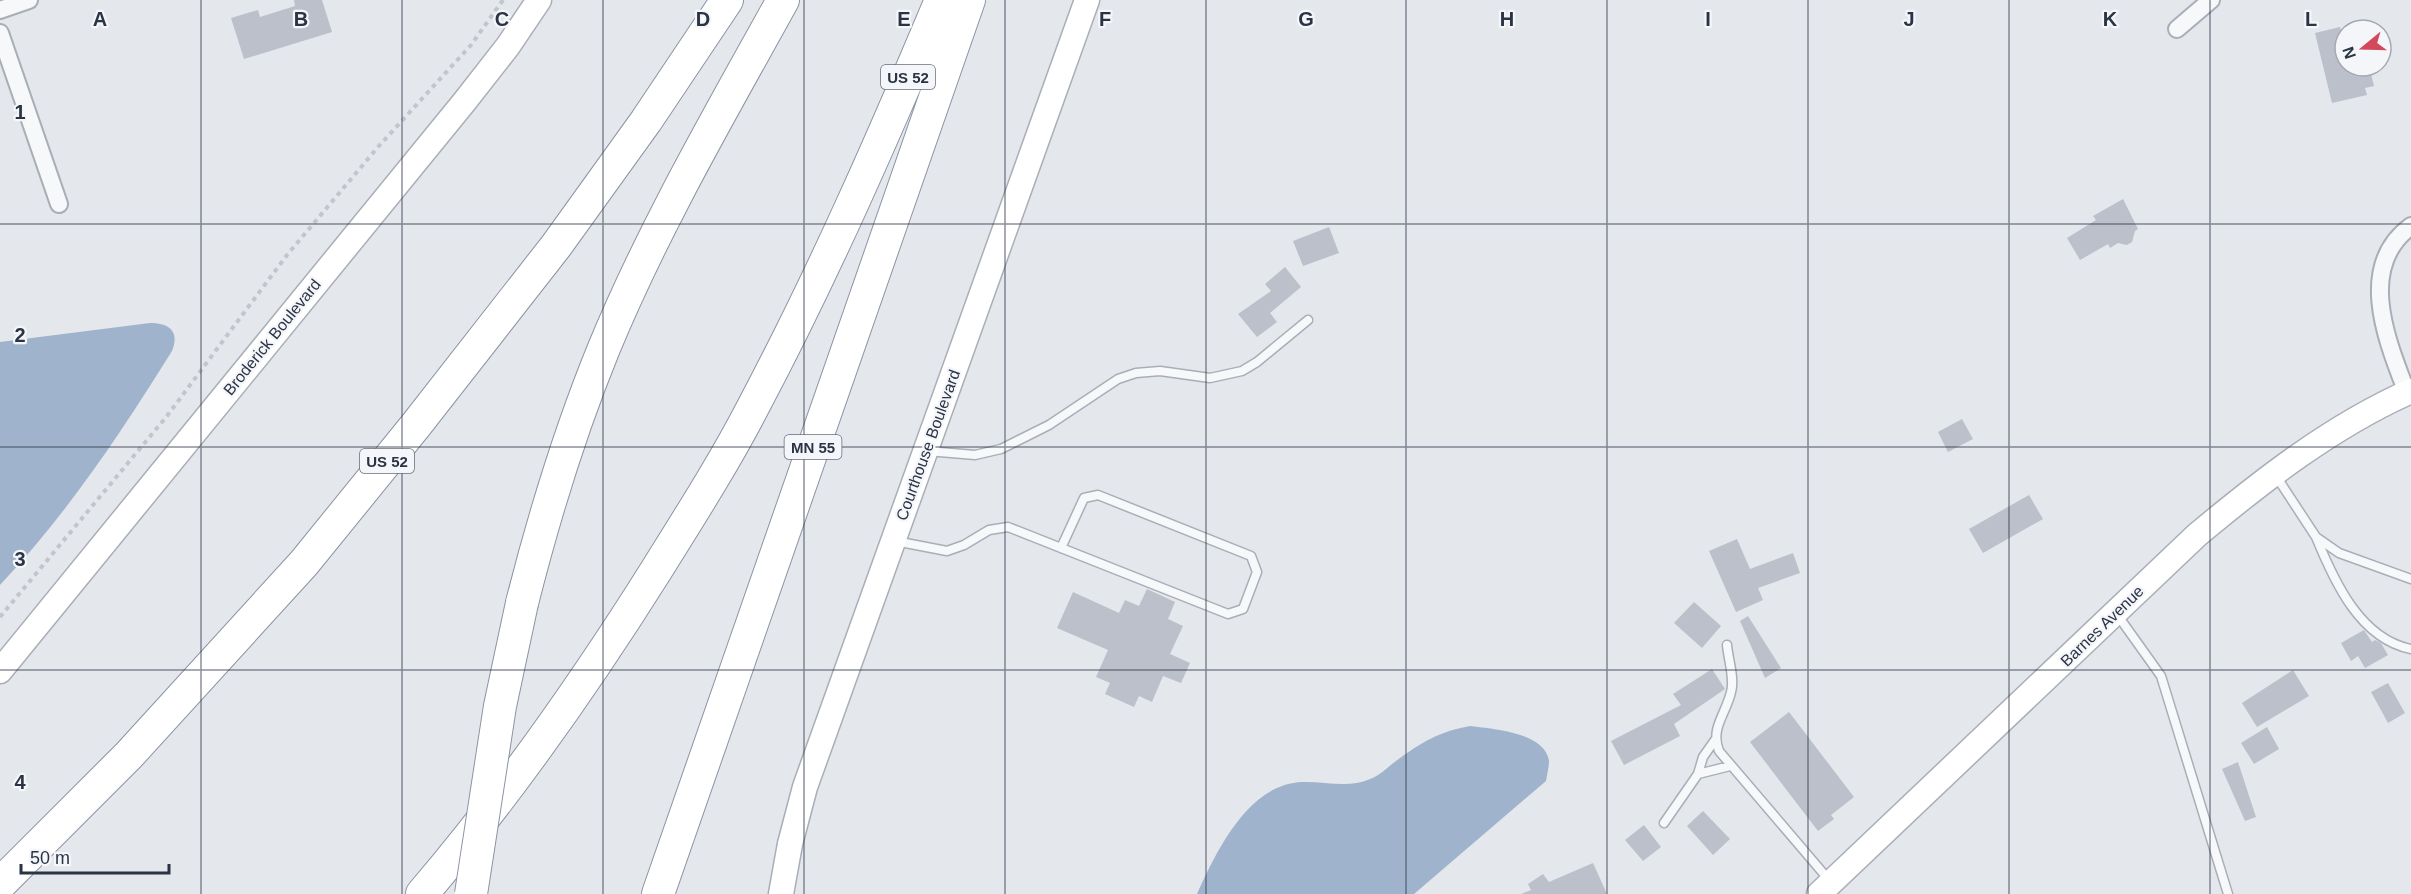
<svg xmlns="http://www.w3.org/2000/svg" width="2411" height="894" font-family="Helvetica,sans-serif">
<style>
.water{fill:#9fb4cc}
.building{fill:#bbc0ca}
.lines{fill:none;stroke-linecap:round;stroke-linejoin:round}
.lane-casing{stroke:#a9aeb7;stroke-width:11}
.street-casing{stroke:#a9aeb7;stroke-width:20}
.secondary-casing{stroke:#a9aeb7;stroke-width:27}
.highway-casing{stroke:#8b94a3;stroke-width:34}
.path{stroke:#c2c5cb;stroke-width:4;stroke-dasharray:4.5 4.5;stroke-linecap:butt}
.lane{stroke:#f7f8fa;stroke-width:8}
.street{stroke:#f7f8fa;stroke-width:16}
.secondary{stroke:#fff;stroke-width:24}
.highway{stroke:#fff;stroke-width:32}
.highway-bridge-casing{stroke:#8b94a3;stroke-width:34;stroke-linecap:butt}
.highway-bridge{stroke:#fff;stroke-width:32}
.grid{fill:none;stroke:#2b3445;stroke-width:1.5;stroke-opacity:0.55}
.labels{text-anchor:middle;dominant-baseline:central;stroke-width:4.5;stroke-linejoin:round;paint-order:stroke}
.shield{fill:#f4f6f9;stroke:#676e7b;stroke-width:1.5}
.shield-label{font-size:15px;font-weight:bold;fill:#2b3445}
.street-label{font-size:16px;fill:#2b3445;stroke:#f4f6f9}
.grid-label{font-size:20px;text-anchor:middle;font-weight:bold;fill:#2b3445;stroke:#f4f6f9;stroke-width:4.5;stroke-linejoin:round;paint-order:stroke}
</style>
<rect width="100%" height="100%" fill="#e4e7ec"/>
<path class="water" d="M150,323c19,0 30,8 22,28 -51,82 -105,163 -172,234v-243z
M1470,726c22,3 75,6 79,35 0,6 -2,14 -3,20l-132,113h-217c19,-42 51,-110 105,-112 22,-1 46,7 68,-3 9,-3 18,-12 26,-18 26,-19 42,-29 74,-35z"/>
<path class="building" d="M294,0h28l10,32 -88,27 -13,-41 27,-8 2,7 35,-11z
M2340,27l5,20v19h19l1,5 5,-1 4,16 -9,2 2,7 -35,8 -17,-70z
M2123,199l15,30 -3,2 -3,11 -5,3 -9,-2 -8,5 -2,-4 -28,16 -13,-22 29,-18 -3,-4z
M1329,227l10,26 -36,13 -10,-25z
M1285,267l16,20 -31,26 7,9 -20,15 -19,-23 33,-23 -6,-7z
M1962,419l11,20 -25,13 -10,-20z
M2029,495l14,24 -60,34 -14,-24z
M1737,539l13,30 43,-16 7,20 -42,15 5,12 -27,12 -27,-61z
M1147,589l28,13 -7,17 15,7 -13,28 20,9 -9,20 -18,-7 -11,26 -13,-6 -5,11 -29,-13 5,-11 -14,-6 12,-27 -51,-22 16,-36 46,21 6,-13 14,6z
M1694,602l27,24 -19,22 -28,-25z
M1748,616l33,52 -16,10 -25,-57z
M2364,630l8,12 3,-2 6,3 7,12 -23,13 -7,-12 -7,5 -10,-18z
M1712,669l13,20 -51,35 6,12 -56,29 -13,-24 70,-36 -8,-11z
M2293,670l16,26 -52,31 -15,-24z
M2388,683l17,30 -17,10 -17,-31z
M1789,712l65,85 -23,18 3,4 -16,12 -68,-89z
M2267,727l12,22 -25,15 -13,-21z
M2238,762l18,55 -11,4 -23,-52z
M1703,811l27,28 -17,16 -26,-29z
M1644,825l17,22 -18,14 -18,-21z
M1593,863l14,31h-86l10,-4 -3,-6 15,-10 6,8z"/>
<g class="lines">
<g class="lane-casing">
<path id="lane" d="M927,451l48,4 26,-6 48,-24 69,-46 18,-6 24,-2 50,7 32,-7 15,-9 51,-42
M2276,476l40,61 23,16 72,26
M2316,537c18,44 44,102 95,112
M895,541l52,10 17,-6 25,-15 19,-3 220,87 15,-5 14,-37 -6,-16 -153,-61 -14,3 -23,50
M2116,613l45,63 67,218
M1727,645c1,13 8,34 4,47 -5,22 -21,36 -12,59l110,129
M1698,774l5,-17 12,-17
M1664,823l34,-49 32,-8"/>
</g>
<g class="street-casing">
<path id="street" d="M0,10l29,-10
M2177,29l34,-29
M0,33l59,171
M2407,393c-19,-50 -52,-126 4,-167"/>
</g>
<g class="secondary-casing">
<path id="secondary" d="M0,671l465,-570 43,-55 31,-46
M781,894l9,-50 15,-57 282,-787
M1819,894l378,-359c66,-55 135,-109 214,-144"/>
</g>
<g class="highway-casing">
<path id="highway" d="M522,603c22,-87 48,-172 82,-255 50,-121 116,-234 179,-348
M0,884l129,-129 175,-192 112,-138 140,-179 90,-125 81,-121
M422,894c87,-102 164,-212 235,-325 33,-53 67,-106 96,-162 70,-132 130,-269 188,-407
M658,894l311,-894"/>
</g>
<path class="path" d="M0,617l167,-201 120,-161 91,-108 93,-102 32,-45"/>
<use href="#lane" class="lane"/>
<use href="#street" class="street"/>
<use href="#secondary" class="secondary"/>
<use href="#highway" class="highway"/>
<g class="highway-bridge-casing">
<path id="highway-bridge" d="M471,894l29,-188 22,-103"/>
</g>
<use href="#highway-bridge" class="highway-bridge"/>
</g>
<path class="grid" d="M201,0v894M402,0v894M603,0v894M804,0v894M1005,0v894M1206,0v894M1406,0v894M1607,0v894M1808,0v894M2009,0v894M2210,0v894M0,224h2411M0,447h2411M0,670h2411"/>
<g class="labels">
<g class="shield">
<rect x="881" y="65" width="54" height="24" rx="4.5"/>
<rect x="784.5" y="435" width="57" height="24" rx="4.5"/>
<rect x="360" y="449" width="54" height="24" rx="4.5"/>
</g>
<g class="shield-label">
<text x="908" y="77">US 52</text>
<text x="813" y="447">MN 55</text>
<text x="387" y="461">US 52</text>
</g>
<g class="street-label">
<text transform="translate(272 337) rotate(-51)">Broderick Boulevard</text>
<text transform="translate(928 445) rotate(-70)">Courthouse Boulevard</text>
<text transform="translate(2102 626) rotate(-44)">Barnes Avenue</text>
</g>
</g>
<g class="grid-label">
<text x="100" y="26">A</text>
<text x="301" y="26">B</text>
<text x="502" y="26">C</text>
<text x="703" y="26">D</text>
<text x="904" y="26">E</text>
<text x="1105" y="26">F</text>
<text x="1306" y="26">G</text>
<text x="1507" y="26">H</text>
<text x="1708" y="26">I</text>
<text x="1909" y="26">J</text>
<text x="2110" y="26">K</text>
<text x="2311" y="26">L</text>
<text x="20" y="119">1</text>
<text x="20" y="342">2</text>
<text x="20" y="566">3</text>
<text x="20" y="789">4</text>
</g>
<g transform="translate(2363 48) rotate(251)"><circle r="28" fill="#f4f6f9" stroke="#a4a8b1" stroke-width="1.5"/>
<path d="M0-4.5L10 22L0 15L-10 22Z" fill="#d1495b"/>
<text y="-9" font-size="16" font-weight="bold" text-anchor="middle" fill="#2b3445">N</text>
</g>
<path d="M21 864v9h148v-9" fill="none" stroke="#2b3445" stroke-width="3"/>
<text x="30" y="864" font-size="18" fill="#2b3445" stroke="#f4f6f9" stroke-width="4.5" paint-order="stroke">50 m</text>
</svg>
